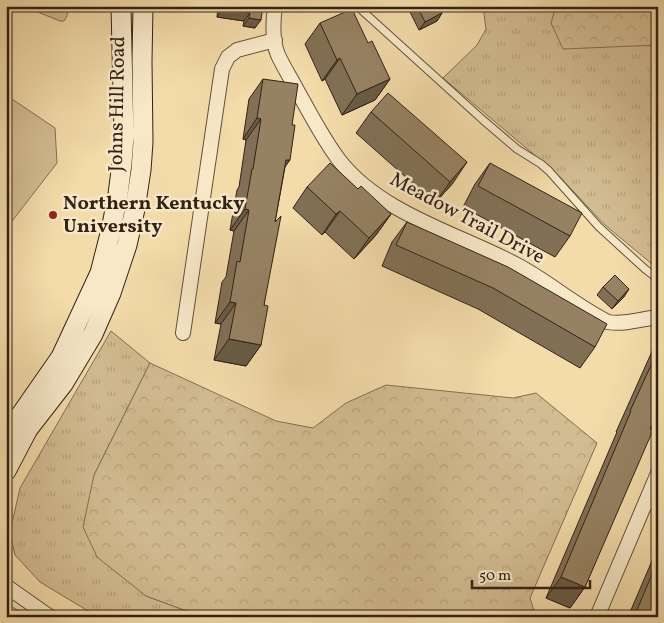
<svg xmlns="http://www.w3.org/2000/svg" width="664" height="623" font-family="Vollkorn,serif">
<style>
.grass{fill:url(#grass-tufts);stroke:#826f54}
.forest{fill:url(#forest-crowns);stroke:#826f54}
.pitch{fill:#d2bc91;stroke:#826f54}
.lines{fill:none;stroke-linecap:round;stroke-linejoin:round}
.service-casing{stroke:#62503c;stroke-width:9}
.minor-casing{stroke:#62503c;stroke-width:16}
.secondary-casing{stroke:#322217;stroke-width:21}
.service{stroke:#f7e8c8;stroke-width:7}
.minor{stroke:#f7e8c8;stroke-width:14}
.secondary{stroke:#f7e8c8;stroke-width:19}
.wall{fill:#817055;stroke:#322217}
.shaded-wall{fill:#695b45;stroke:#322217}
.building{fill:#968263;stroke:#322217}
.poi-dot{fill:#8f2418;stroke:#f7e8c8;stroke-width:2}
.labels{text-anchor:middle;dominant-baseline:central;stroke-width:5;stroke-linejoin:round;paint-order:stroke}
.street-label{font-size:20px;fill:#322217;stroke:#f7e8c8}
.poi-label{font-size:20px;font-weight:bold;fill:#322217;stroke:#f7e8c8;text-anchor:start}
</style>
<defs>
<pattern id="grass-tufts" width="24" height="20" patternUnits="userSpaceOnUse" patternTransform="scale(1.25)"><rect width="24" height="20" fill="#d2bc91"/><path d="M3 7l-1-3M5 7V3M7 7l1-3M15 17l-1-3M17 17v-4M19 17l1-3" fill="none" stroke="#b5a17c"/></pattern>
<pattern id="forest-crowns" width="20" height="18" patternUnits="userSpaceOnUse" patternTransform="scale(1.25)"><rect width="20" height="18" fill="#d2bc91"/><path d="M2 6a3 3 0 1 1 6 0M12 15a3 3 0 1 1 6 0" fill="none" stroke="#b5a17c"/></pattern>
</defs>
<rect width="100%" height="100%" fill="#f3dbaa"/>
<filter id="stains"><feTurbulence type="fractalNoise" baseFrequency=".004" numOctaves="4"/><feColorMatrix values="0 0 0 0 .2 0 0 0 0 .09 0 0 0 0 .02 0 0 0 .5 -.17"/></filter>
<radialGradient id="worn" r=".72"><stop offset=".6" stop-color="#630" stop-opacity="0"/><stop offset="1" stop-color="#630" stop-opacity=".3"/></radialGradient>
<path class="grass" d="M34,6h33c1,6 1,10 -3,15h-4l-25,-10 -3,-3z
M483,6h73l-4,17 106,22v224l-53,-44 -48,-51 -114,-96 34,-33 9,-16z
M111,331l39,32 -56,112 52,121 57,21h-105l-58,-35 -25,-27 -5,-23 10,-44z"/>
<path class="forest" d="M556,6h102v39l-95,4 -12,-26z
M150,363l126,58 37,7 33,-25 40,-18 127,13 23,-5 61,50 -67,155 6,19h-333l-57,-21 -49,-39 -14,-30 11,-52z"/>
<path class="pitch" d="M6,95l49,33 2,35 -51,66z"/>
<g class="lines">
<g class="service-casing">
<path id="service" d="M357,6l126,114 34,29 24,15 8,7 50,56 46,42 13,10
M645,508l13,-6"/>
</g>
<g class="minor-casing">
<path id="minor" d="M275,6c-2,15 -3,35 3,49 6,13 14,25 20,37 13,23 25,47 41,68 42,54 120,74 178,105 32,17 59,41 91,57 16,3 33,-3 50,-5
M183,333l39,-264 6,-12 9,-7 38,-10
M6,586l44,31
M6,612l8,5
M597,617l61,-144"/>
</g>
<g class="secondary-casing">
<path id="secondary" d="M6,436l55,-79 39,-84 11,-43 7,-36 4,-31 2,-26 -3,-131
M6,471l22,-42 35,-45 30,-50 18,-41 16,-48 8,-36 6,-39 2,-28 -1,-81 1,-55"/>
</g>
<use href="#service" class="service"/>
<use href="#minor" class="minor"/>
<use href="#secondary" class="secondary"/>
</g>
<path class="wall" d="M218,6h45l-8,22 -12,-2 1,-5 -27,-4z
M407,6h32l3,7 -5,8 -18,9z
M320,23l48,20 22,36 -15,21 -33,15 -17,-36 -3,2 -17,-37z
M263,79l22,88 -10,55 -11,83 -3,40 -15,21 -32,-6 7,-36 -6,-1 7,-41 4,-5 8,-46 -4,-1 7,-40 2,-3 7,-47 -3,-1 6,-40z
M371,112l82,71 -18,20 -79,-70z
M490,163l80,73 -15,21 -92,-50 12,-23z
M307,187l51,2 33,25 -15,21 -22,24 -29,-27 -3,3 -29,-27z
M407,222l188,125 -15,21 -102,-59 -96,-43 10,-24z
M603,287l21,10 -12,12 -15,-14z
M658,338v74l-73,175 -15,21 -24,-10 71,-166h-1z
M658,547v70h-30l29,-68z"/>
<path class="shaded-wall" d="M222,9l28,4 -6,8 -27,-4z
M442,13l-5,8 -18,9 6,-8z
M249,18l12,2 -6,8 -12,-2z
M340,58l-15,21 -3,2 15,-21z
M390,79l-15,21 -33,15 15,-21z
M257,118l4,1 -15,21 -3,-1z
M286,160h4l-15,21z
M467,162l-14,21 -18,20 15,-21z
M245,209l4,1 -15,21 -4,-1z
M340,211l-15,21 -3,3 14,-21z
M391,214l-15,21 -22,24 15,-21z
M629,289l-5,8 -12,12 6,-8z
M230,302l6,1 -15,21 -6,-1z
M229,339l32,6 -15,21 -32,-6z
M561,577l24,10 -15,21 -24,-10z"/>
<path class="building" d="M223,6h40l-2,14 -12,-2 1,-5 -28,-4z
M417,6h22l3,7 -17,9z
M352,9l16,34 4,-2 18,38 -33,15 -17,-36 -3,2 -17,-37z
M263,79l35,5 -6,41h3l-5,35h-4l-11,62 6,-6 -17,89 4,1 -7,39 -32,-6 7,-36 -6,-1 7,-41 3,1 9,-52 -4,-1 7,-40h1l8,-50 -4,-1z
M388,93l79,69 -17,20 -79,-70z
M330,163l28,26 3,-3 30,28 -22,24 -29,-27 -4,3 -29,-27z
M490,163l92,50 -12,23 -92,-50z
M407,222l101,45 99,57 -12,23 -102,-59 -97,-43z
M615,275l14,14 -11,12 -15,-14z
M658,350v62l-8,17 3,1 -68,157 -24,-10 70,-166h-1z
M658,560v57h-24z"/>
<circle class="poi-dot" cx="53" cy="215" r="5"/>
<g class="labels">
<g class="street-label">
<text transform="translate(118 104) rotate(-89)">Johns Hill Road</text>
<text transform="translate(467 219) rotate(28)">Meadow Trail Drive</text>
</g>
<g class="poi-label">
<text x="63" y="204">Northern Kentucky<tspan x="63" dy="23">University</tspan></text>
</g>
</g>
<rect width="664" height="623" fill="none" stroke="#f3dbaa" stroke-width="25"/>
<rect x="8" y="8" width="649" height="608" fill="none" stroke="#322217" stroke-width="2.5"/>
<rect x="12" y="12" width="639" height="598" fill="none" stroke="#322217"/>
<path d="M472 580v8h118v-8" fill="none" stroke="#322217" stroke-width="2.5"/>
<text x="479" y="580" font-size="15" fill="#322217" stroke="#f7e8c8" stroke-width="4" paint-order="stroke">50 m</text>
<rect width="100%" height="100%" filter="url(#stains)"/>
<rect width="100%" height="100%" fill="url(#worn)"/>
</svg>
